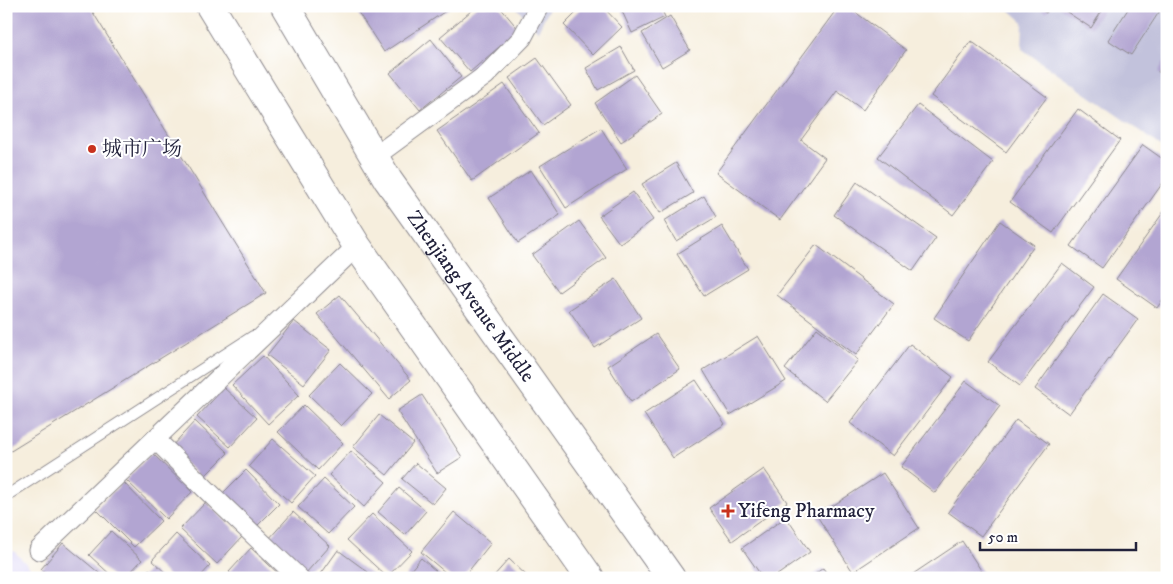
<svg xmlns="http://www.w3.org/2000/svg" width="1173" height="584" font-family="'IM FELL DW Pica','Noto Serif SC',serif">
<style>
.built{fill:#dcd6f6}
.industrial{fill:#c2c2dc}
.building{fill:#b2a5d2}
.lines{fill:none;stroke-linecap:round;stroke-linejoin:round}
.lane-casing{stroke:#8c888c;stroke-width:12}
.street-casing{stroke:#8c888c;stroke-width:21}
.primary-casing{stroke:#8c888c;stroke-width:30}
.lane{stroke:#fff;stroke-width:10}
.street{stroke:#fff;stroke-width:19}
.primary{stroke:#fff;stroke-width:28}
.poi-dot{fill:#c8321e;stroke:#fff;stroke-width:2}
.labels{text-anchor:middle;dominant-baseline:central;stroke-width:4;stroke-linejoin:round;paint-order:stroke}
.poi-label{font-size:20px;fill:#22223b;stroke:#fff;text-anchor:start}
.street-label{font-size:20px;fill:#22223b;stroke:#fff}
</style>
<rect width="100%" height="100%" fill="#fff"/>
<filter id="ink" filterUnits="userSpaceOnUse"><feTurbulence type="fractalNoise" baseFrequency=".02" numOctaves="2"/><feDisplacementMap in="SourceGraphic" scale="10" xChannelSelector="R" yChannelSelector="G"/><feConvolveMatrix kernelMatrix="1 2 1 2 8 2 1 2 1" color-interpolation-filters="sRGB"/></filter>
<filter id="wash" filterUnits="userSpaceOnUse"><feTurbulence type="fractalNoise" baseFrequency=".0096" numOctaves="4" result="noise"/><feDisplacementMap in="SourceGraphic" scale="20" xChannelSelector="R" yChannelSelector="G"/><feGaussianBlur stdDeviation="1.12" result="paint"/><feColorMatrix in="noise" values="0 0 0 0 0 0 0 0 0 0 0 0 0 0 0 0 0 1.4 0 .05"/><feComposite in="paint" operator="in"/></filter>
<g filter="url(#wash)">
<rect width="100%" height="100%" fill="#f6eedd"/>
<path class="built" d="M14,551l20,21 -5,6h-23v-25z"/>
<path class="industrial" d="M515,6h35l-12,25z
M1005,6h162v144l-145,-101 1,-27z"/>
<g id="blocks">
<path class="building" d="M6,6h83l177,287 -260,161z
M354,6h99l-69,46z
M477,6h22l20,24 -49,42 -30,-35z
M583,6h19l20,21 -29,28 -29,-30z
M626,6h34l5,11 -33,16 -11,-24z
M839,6h8l59,44 -43,60 -26,-19 -36,49 24,18 -45,62 -64,-47z
M1035,6h16l-5,7z
M1058,6h47l-14,22z
M1130,6h33l-32,49 -23,-15z
M670,16l20,34 -28,17 -20,-34z
M431,39l30,38 -41,33 -30,-37z
M971,41l76,56 -41,55 -75,-56z
M621,47l13,23 -36,20 -12,-22z
M1167,57v21l-9,-6z
M537,58l34,47 -28,20 -34,-47z
M635,75l27,39 -41,28 -26,-39z
M504,84l35,49 -67,48 -35,-50z
M918,105l75,57 -40,53 -75,-58z
M1078,109l42,31 -67,93 -43,-31z
M601,128l26,41 -61,39 -26,-42z
M1143,145l24,17v15l-65,91 -31,-22z
M676,163l17,30 -33,20 -18,-29z
M531,170l29,45 -42,28 -29,-45z
M857,182l79,56 -23,33 -79,-56z
M633,192l20,28 -33,24 -21,-28z
M704,196l12,21 -40,24 -12,-20z
M1167,207v86l-10,15 -41,-29z
M579,221l27,37 -47,34 -27,-37z
M1000,221l34,24 -66,96 -34,-23z
M722,226l26,43 -44,27 -27,-42z
M816,245l78,59 -38,51 -79,-60z
M1062,263l32,24 -74,99 -32,-24z
M616,279l25,39 -46,30 -26,-38z
M1103,294l35,25 -69,95 -34,-25z
M340,295l71,85 -22,19 -72,-85z
M294,321l37,29 -27,34 -37,-29z
M817,328l41,32 -33,41 -40,-32z
M656,334l24,35 -49,33 -23,-36z
M758,336l28,45 -56,34 -27,-45z
M910,344l43,33 -60,79 -43,-33z
M263,356l36,39 -31,29 -36,-39z
M340,363l32,31 -31,32 -32,-31z
M696,380l29,44 -52,34 -29,-44z
M966,381l34,25 -65,87 -34,-26z
M224,388l33,30 -27,29 -33,-30z
M422,395l40,62 -25,16 -40,-62z
M304,405l39,38 -25,27 -40,-38z
M379,415l34,28 -26,32 -34,-28z
M1016,420l33,24 -68,92 -33,-24z
M195,421l33,32 -26,26 -32,-31z
M273,439l42,37 -24,27 -42,-37z
M351,451l35,31 -22,25 -35,-32z
M152,453l40,39 -26,27 -40,-39z
M416,463l30,25 -13,16 -31,-25z
M764,469l23,33 -55,39 -23,-33z
M246,470l33,34 -25,25 -33,-34z
M883,473l36,55 -66,44 -36,-56z
M324,479l30,28 -26,27 -30,-27z
M123,482l38,39 -27,26 -38,-38z
M399,488l27,23 -21,24 -27,-23z
M206,502l36,35 -25,27 -37,-35z
M293,512l37,34 -25,28 -37,-34z
M454,512l37,31 -28,35h-11l-31,-26z
M372,514l40,37 -25,26 -40,-37z
M786,517l24,35 -37,26h-10l-21,-30z
M111,531l31,29 -17,18h-11l-25,-23z
M176,534l34,32 -11,12h-28l-19,-18z
M962,541l24,37h-79z
M63,543l42,35h-53l-11,-9z
M251,548l32,30h-48l-6,-6z
M338,550l34,25 -2,3h-52z
M421,558l23,20h-40z
M509,559l20,19h-37z
M823,568l7,10h-20z
M149,569l11,9h-18z"/>
</g>
</g>
<g filter="url(#ink)">
<use href="#blocks" fill-opacity="0" stroke="#8c888c" stroke-width="1"/>
<g class="lines">
<g class="lane-casing">
<path id="lane" d="M6,496l247,-160"/>
</g>
<g class="street-casing">
<path id="street" d="M374,157l112,-82 36,-37 17,-32
M155,439l63,62 81,77
M39,550l318,-304"/>
</g>
<g class="primary-casing">
<g id="primary">
<path d="M210,6l147,240 233,332"/>
<path id="s1" d="M285,6l103,174 283,398"/>
</g>
</g>
<use href="#lane" class="lane"/>
<use href="#street" class="street"/>
<use href="#primary" class="primary"/>
</g>
</g>
<g class="poi-dot">
<circle cx="92" cy="149" r="5"/>
<path d="M725.5 503.5h5v5h5v5h-5v5h-5v-5h-5v-5h5z"/>
</g>
<g class="labels">
<g class="poi-label">
<text x="102" y="149">城市广场</text>
<text x="738" y="511">Yifeng Pharmacy</text>
</g>
<g class="street-label">
<text stroke="none"><textPath href="#s1" startOffset="345">Zhenjiang Avenue Middle</textPath></text>
</g>
</g>
<rect width="1173" height="584" fill="none" stroke="#fff" stroke-width="25"/>
<path d="M980 542v8h156v-8" fill="none" stroke="#22223b" stroke-width="2.5"/>
<text x="988" y="542" font-size="15" fill="#22223b" stroke="#ffffff" stroke-width="4" paint-order="stroke">50 m</text>
</svg>
